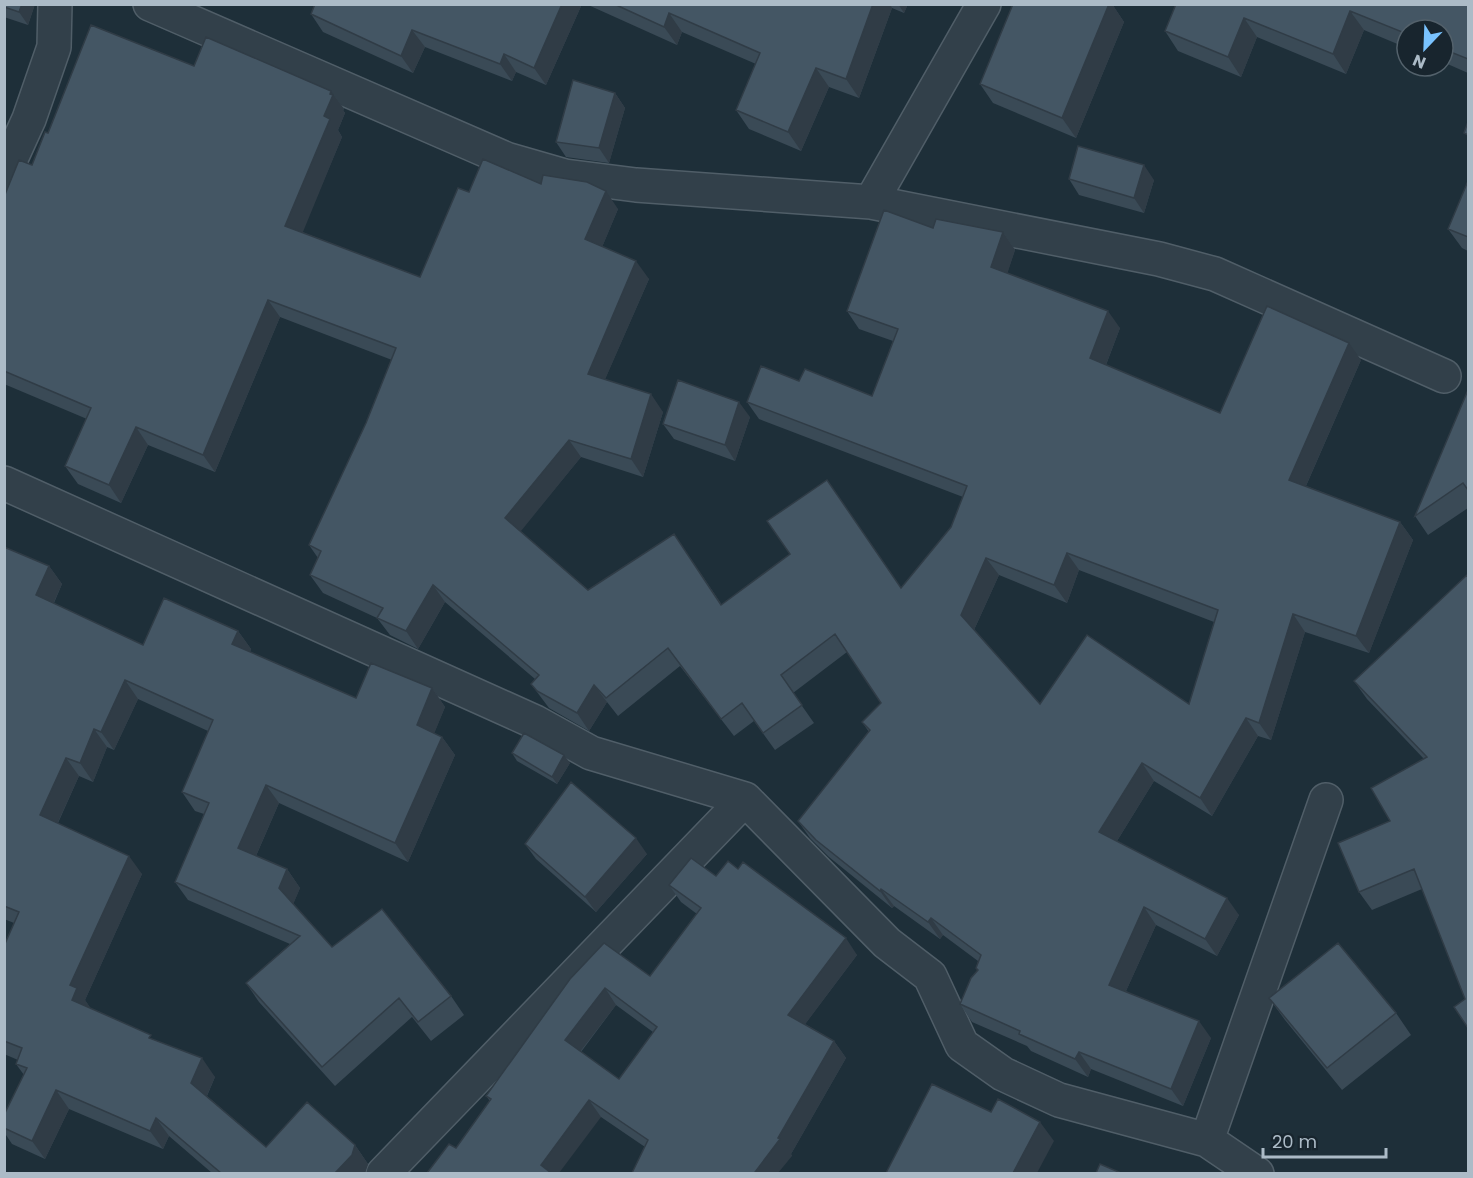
<svg xmlns="http://www.w3.org/2000/svg" width="1473" height="1178" font-family="Poppins,sans-serif">
<style>
.lines{fill:none;stroke-linecap:round;stroke-linejoin:round}
.minor-casing{stroke:#505e68;stroke-width:36}
.minor{stroke:#32404a;stroke-width:33}
.wall{fill:#3a4a56;fill-rule:evenodd}
.shaded-wall{fill:#303c46}
.building{fill:#445664;stroke:#303c46;stroke-width:1.5;fill-rule:evenodd}
</style>
<rect width="100%" height="100%" fill="#1e2f39"/>
<g class="lines">
<g class="minor-casing">
<path id="minor" d="M150,4l356,155 59,17 71,9 235,17 288,57 56,15 229,102
M4,174l25,-55 25,-72 1,-43
M871,202l113,-198
M4,483l531,239 56,31 154,46 142,144 43,33 32,69 41,29 56,26 148,40 50,34
M1207,1140l119,-340
M383,1174l362,-375"/>
</g>
<use href="#minor" class="minor"/>
</g>
<path class="wall" d="M4,4h31l-7,21 -24,-8z
M310,4h272l-36,81 -30,-13 -4,9 -87,-34 -12,26 -90,-41 -12,-18 3,-8z
M586,4h322l-4,9 -12,-5 -33,90 -30,-11 -28,64 -52,-22 -13,-19 20,-46 -74,-32 -5,13z
M1013,4h99l12,18 -48,116 -83,-35 -13,-19z
M1176,4h292v69l-25,-11v-32h-36v18l-43,-18 -18,44 -89,-37 -16,40 -63,-26 -13,-20z
M194,66l137,25 13,18 -1,1 2,3 -7,17 4,7 -40,95 118,45 49,-85 72,-8 77,25 -16,38 47,32 -44,100 58,33 -20,65 -62,-20 -61,74 68,59 86,-56 48,71 179,-17 50,-61 12,-30 -204,-78 -12,-17 52,-21 73,15 21,-55 -34,-12 -12,-18 86,-83 70,4 12,18 -8,23 113,55 -14,37 114,48 141,-53 -55,126 94,36 13,18 -44,113 -64,-21 -34,108 -13,-4 -46,80 -58,-35 -37,60 122,74 -22,41 -61,-31 -30,66 85,47 -28,68 -92,-37 -3,8 -57,-26 -4,-5 -55,-24 -12,-18 17,-34 -1,-2 2,-7 -35,-26 -3,4 -46,-33 -2,2 -63,-51 -19,-19 -12,-17 71,-89 -7,-10 19,-19 -34,-51 -54,41 21,30 -39,27 -21,-29 -20,15 -54,-70 -62,50 -11,-14 -18,29 -40,-23 -18,-24 4,-5 -90,-77 -27,47 -28,-14 -13,-17 -54,-25 -13,-18 8,-17 -9,-13 57,-122 26,-63 -112,-43 -65,155 -67,-27 -27,58 -43,-19 -13,-18 22,-47 -83,-35v-187l28,-32 16,-32zM1079,570l135,52 -25,82h-149l-66,-74 25,-55 68,28z
M615,93l10,15 -16,55 -43,-6 -10,-15z
M1069,179l85,1 -10,33 -65,-18z
M1468,181v70l-6,-3 -14,-19z
M1468,390v118l-40,27 -13,-19z
M750,417l-15,44 -61,-22 -11,-15z
M4,547l45,19 13,18 -8,19 89,42 95,-14 13,18 -1,3 106,46 76,-10 13,19 -11,26 8,4 13,18 -47,107 -129,-59 -23,53 31,13 13,19 -7,16 39,43 119,49 13,19 -33,26 -19,-24 -77,69 -76,-84 -13,-19 44,-39 -102,-44 -13,-18 29,-68 -9,-3 -13,-19 26,-61 -70,-32 -24,51 -7,-3 -14,35 -14,-6 -21,47 84,51 -57,126 5,8 65,33 60,36 -8,19 59,51 89,-2 13,19 -3,9h-153l-43,-37 -6,13 -94,-40 -24,50 -33,-15 -8,-12v-17l20,-40 -8,-11 2,-4 -14,-6v-108l10,-23 -10,-4z
M1467,575l-2,424 -43,-110 -50,21 -13,-18 31,-71 34,-62 -57,-60 -13,-18z
M512,753l58,10 -13,21 -40,-23z
M525,844l122,10 -51,58 -60,-53z
M738,869l119,86 -52,69 29,17 12,17 -55,96 1,2 -147,-9 -44,-30 -145,31 34,-47 -4,-5 84,-117 80,-3 47,-62 -16,-12 -12,-17 47,-9zM616,1005l37,27 -34,47 -38,-27z
M1269,998l127,15 15,22 -69,55 -57,-70z"/>
<path class="shaded-wall" d="M22,4h13l-7,21 -9,-13z
M562,4h20l-36,81 -12,-17z
M873,4h17l2,4 -33,90 -13,-19z
M898,4h10l-4,9z
M1109,4h3l12,18 -48,116 -14,-20z
M1350,11l14,19 -18,44 -13,-20z
M669,13l13,19 -5,13 -13,-18z
M1244,18l13,19 -16,40 -13,-20z
M412,30l13,17 -12,26 -12,-17z
M504,54l12,18 -4,9 -12,-17z
M816,68l13,19 -28,64 -13,-19z
M331,91l13,18 -1,1 2,3 -7,17 4,7 -44,107 -13,-18z
M615,93l10,15 -16,55 -10,-15z
M1144,165l10,15 -10,33 -10,-15z
M606,191l12,18 -20,48 -13,-18z
M1003,232l12,18 -11,34 -13,-17z
M636,261l13,18 -49,112 -12,-17z
M268,300l12,17 -65,155 -12,-17z
M1108,311l12,17 -18,47 -12,-17z
M1349,343l12,17 -60,137 -12,-17z
M651,394l12,18 -20,65 -12,-18z
M739,402l11,15 -15,44 -10,-16z
M136,427l12,18 -27,58 -12,-18z
M569,440l12,17 -64,79 -12,-18z
M1400,522l13,18 -44,113 -13,-17z
M1067,553l12,17 -12,33 -13,-18z
M986,558l13,17 -26,57 -12,-17z
M49,566l13,18 -13,29 -13,-18z
M433,585l12,17 -27,47 -12,-18z
M1293,614l12,18 -34,108 -12,-17z
M238,631l13,18 -6,14 -13,-19z
M125,680l13,19 -24,51 -13,-18z
M594,685l13,17 -18,29 -12,-18z
M432,688l13,19 -15,37 -13,-19z
M1246,718l12,18 -46,80 -12,-18z
M94,729l13,18 -14,35 -13,-19z
M442,737l13,18 -47,107 -13,-19z
M564,755l6,8 -13,21 -5,-7z
M66,758l13,18 -26,57 -13,-18z
M1142,763l12,18 -42,68 -13,-17z
M266,785l13,18 -28,64 -13,-19z
M636,838l11,16 -51,58 -11,-15z
M129,856l13,18 -57,126 5,7 -5,11 -13,-18 -2,-15z
M287,869l13,19 -8,19 -13,-19z
M881,889l13,17 -2,2 -12,-17z
M1227,898l12,17 -22,41 -12,-17z
M1144,907l12,18 -35,77 -12,-17z
M931,918l12,17 -3,4 -12,-17z
M846,938l11,17 -57,76 -12,-16z
M605,988l11,17 -40,52 -11,-17z
M1199,1021l12,17 -28,68 -12,-17z
M834,1041l12,17 -55,96 1,2 -14,17h-21l-2,-1 23,-34z
M1079,1052l12,17 -3,8 -13,-18z
M202,1058l13,19 -11,25 -13,-19z
M56,1090l13,19 -24,50 -13,-18z
M589,1100l12,17 -42,56h-12l-6,-8z
M156,1118l13,18 -6,13 -13,-18z
M1040,1122l14,19 -17,32h-24z
M355,1145l13,19 -3,9h-30z"/>
<path class="building" d="M4,4h18l-3,8 -15,-5z
M315,4h247l-28,64 -30,-14 -4,10 -88,-34 -11,26 -90,-42z
M614,4h259l-27,75 -30,-11 -28,64 -52,-22 24,-57 -91,-40 -5,14z
M1013,4h96l-47,114 -82,-34z
M1176,4h292v55l-25,-10v-19h-36v4l-57,-23 -17,43 -89,-36 -16,39 -63,-26z
M91,25l103,41 12,-29 125,54 -1,3 3,1 -9,21 6,3 -45,107 135,51 38,-89 11,4 14,-33 58,25 2,-9 44,7 19,9 -21,48 51,22 -48,113 63,20 -20,65 -62,-19 -64,78 83,72 86,-56 47,71 69,-51 -23,-33 60,-41 74,108 50,-61 16,-41 -220,-84 14,-36 38,15 6,-12 67,27 26,-67 -51,-18 37,-101 49,18 3,-9 67,13 -12,35 117,44 -18,47 130,55 47,-107 82,37 -60,137 111,42 -44,114 -63,-22 -34,109 -13,-5 -46,80 -58,-35 -43,69 128,66 -22,41 -61,-32 -35,78 90,36 -28,68 -92,-37 -4,7 -56,-25 1,-3 -60,-27 11,-26 7,-8 -2,-2 5,-13 -50,-37 -3,4 -47,-33 -1,2 -64,-51 -18,-19 72,-91 -8,-8 19,-19 -46,-69 -54,41 21,30 -39,28 -21,-30 -21,16 -53,-71 -62,50 -12,-13 -17,28 -40,-22 -6,-7 8,-9 -106,-90 -27,46 -29,-13 6,-10 -73,-33 11,-24 -12,-6 57,-122 30,-75 -128,-48 -65,155 -67,-28 -27,58 -44,-19 26,-58 -87,-37v-174l15,-37 13,5 13,-33 3,1zM1067,553l151,57 -29,94 -102,-69 -47,69 -79,-89 25,-57 68,27z
M573,80l42,13 -16,55 -43,-6z
M1468,122v13l-4,-2z
M1078,146l66,19 -10,33 -65,-19z
M1468,181v56l-20,-8z
M678,380l61,22 -14,43 -62,-21z
M1468,390v100l-5,-7 -48,33z
M4,547l45,19 -13,29 107,50 21,-47 74,33 -6,13 124,54 15,-35 61,25 -15,37 25,12 -47,106 -129,-58 -28,63 49,21 -8,19 53,59 50,-38 69,87 -33,26 -19,-24 -77,69 -76,-84 54,-47 -125,-54 34,-79 -27,-11 31,-72 -88,-40 -24,52 -7,-3 -14,34 -14,-5 -26,57 89,41 -59,129 7,3 -5,12 79,35 -2,3 53,20 -11,25 75,64 41,-45 48,43 -3,10 -17,18h-114l-65,-55 -6,13 -94,-41 -24,51 -28,-13v-13l23,-47 -11,-4 6,-16 -18,-7v-95l15,-34 -15,-6z
M1467,575l1,3v450l-14,-21 11,-8 -51,-130 -55,23 -21,-49 52,-22 -19,-33 56,-31 -73,-76z
M524,733l40,22 -12,22 -40,-24z
M571,782l65,56 -51,59 -60,-53z
M691,858l25,18 12,-15 10,8 5,-7 103,76 -58,77 46,26 -56,97 2,1 -25,33 3,1h-126l16,-33 -59,-40 -48,65 10,8h-124l22,-29 7,4 35,-49 -5,-3 84,-117 34,-36 46,33 51,-68 -32,-23zM605,988l52,39 -38,52 -54,-39z
M1338,943l58,70 -69,55 -58,-70z
M932,1084l59,28 7,-13 42,23 -27,51h-127z
M1100,1164l21,9h-25z"/>
<rect width="1473" height="1178" fill="none" stroke="#acbbc7" stroke-width="12"/>
<g transform="translate(1425 48) rotate(203)"><circle r="28" fill="#18252e" stroke="#53616b" stroke-width="1.5"/>
<path d="M0-4.5L10 22L0 15L-10 22Z" fill="#79c3ff"/>
<text y="-9" font-size="16" font-weight="bold" text-anchor="middle" fill="#acbbc7">N</text>
</g>
<path d="M1263 1148v9h123v-9" fill="none" stroke="#acbbc7" stroke-width="3"/>
<text x="1272" y="1148" font-size="18" fill="#acbbc7" stroke="#18252e" stroke-width="4.5" paint-order="stroke">20 m</text>
</svg>
